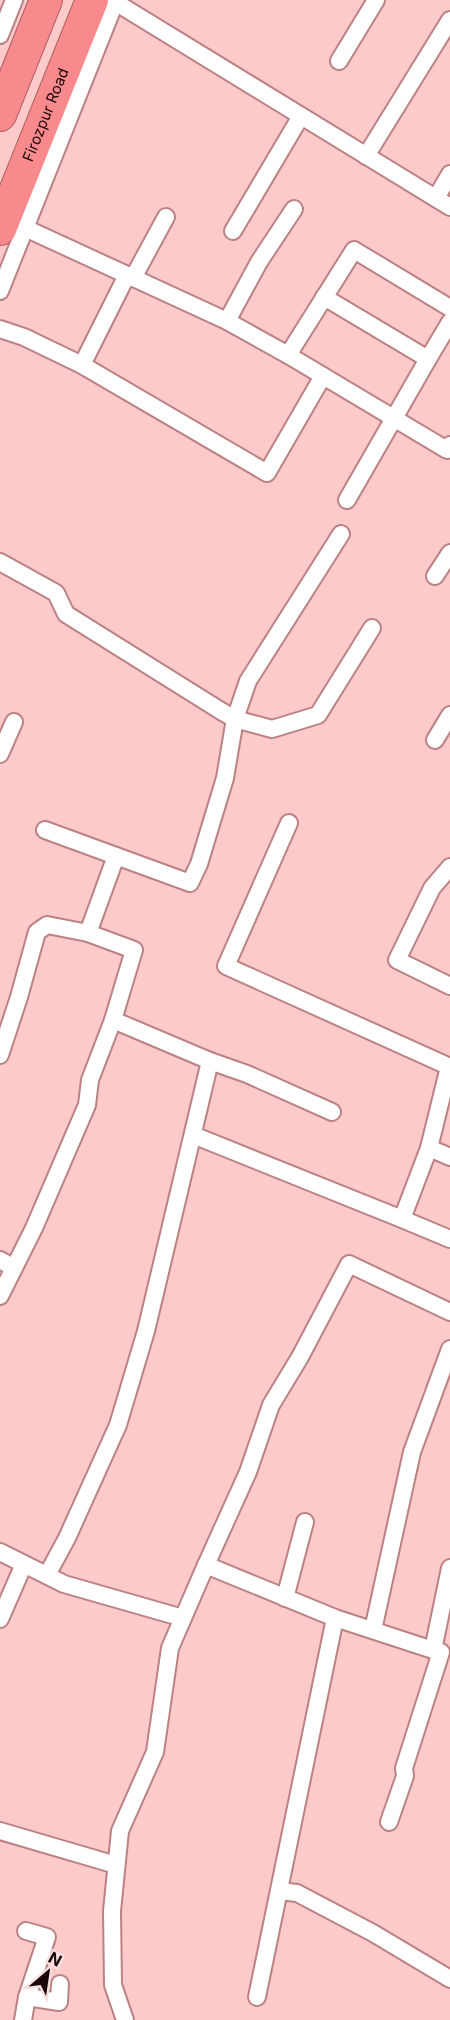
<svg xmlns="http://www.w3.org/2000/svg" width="450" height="2020" viewBox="0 0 450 2020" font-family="Inter,sans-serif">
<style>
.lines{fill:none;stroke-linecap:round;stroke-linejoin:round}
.street-casing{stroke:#bc8283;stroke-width:20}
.highway-casing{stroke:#aa5b5e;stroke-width:34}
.street{stroke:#fff;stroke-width:16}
.highway{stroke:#f8898d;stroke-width:32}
.labels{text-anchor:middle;stroke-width:5;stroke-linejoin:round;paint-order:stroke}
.street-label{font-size:15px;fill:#190607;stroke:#f8dede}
</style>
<rect width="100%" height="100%" fill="#fccaca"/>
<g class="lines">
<g class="street-casing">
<g id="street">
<path d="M 115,2 L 450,207"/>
<path d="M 0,35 L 14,0"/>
<path d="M 339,61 L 376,0"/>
<path d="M 366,156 L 450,20"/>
<path d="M 436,198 L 450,174"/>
<path d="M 25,228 L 227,321 L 288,355 L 447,450 L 450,445"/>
<path d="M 233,231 L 301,116"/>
<path d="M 127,275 L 82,365 L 267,473 L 323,376"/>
<path d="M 133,278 L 166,217"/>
<path d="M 0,291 L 116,0"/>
<path d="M 324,297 L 428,359 L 347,500"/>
<path d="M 227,321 L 259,262 L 294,209"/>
<path d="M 0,329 L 24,337 L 82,365"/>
<path d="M 288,355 L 354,250 L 450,308"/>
<path d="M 428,359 L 450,322"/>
<path d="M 0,562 L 56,593 L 66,614 L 221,711 L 235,719 L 272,729 L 318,715 L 372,628"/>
<path d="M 435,576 L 450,553"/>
<path d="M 435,740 L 450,715"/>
<path d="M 0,754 L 14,722"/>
<path d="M 289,823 L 226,966 L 450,1067"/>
<path d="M 45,830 L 116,856 L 88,933 L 134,950 L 113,1020"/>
<path d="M 116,856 L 190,883 L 199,864 L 225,778 L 235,719 L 248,681 L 341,534"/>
<path d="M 450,867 L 432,888 L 397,960 L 450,986"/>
<path d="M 0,1055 L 19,997 L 37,932 L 47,925 L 88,933"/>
<path d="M 193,1135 L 402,1219"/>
<path d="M 429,1148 L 449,1067"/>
<path d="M 450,1157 L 429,1148 L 402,1219 L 450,1239"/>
<path d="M 0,1260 L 14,1268"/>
<path d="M 0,1296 L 34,1228 L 87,1105 L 90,1080 L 113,1020 L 210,1061 L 247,1074 L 332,1112"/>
<path d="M 450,1312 L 349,1264 L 300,1357 L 271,1405 L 248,1472 L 206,1565 L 335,1618 L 433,1650 L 450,1568"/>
<path d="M 0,1552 L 64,1584 L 183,1618"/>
<path d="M 47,1575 L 67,1538 L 118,1425 L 146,1331 L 210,1061"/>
<path d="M 285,1598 L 305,1522"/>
<path d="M 0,1619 L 24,1564"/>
<path d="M 373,1630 L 412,1452 L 450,1349"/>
<path d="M 389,1822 L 405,1776 L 404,1768 L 441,1652"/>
<path d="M 0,1831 L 116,1865"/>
<path d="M 279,1891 L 297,1893 L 373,1933 L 450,1979"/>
<path d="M 26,1931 L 47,1937 L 27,1997"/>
<path d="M 257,1997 L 335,1618"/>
<path d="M 23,2020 L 27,1997 L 59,2002 L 60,1984"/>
<path d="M 125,2020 L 113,1985 L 112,1911 L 120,1831 L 155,1752 L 170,1648 L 206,1565"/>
</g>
</g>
<g class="highway-casing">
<g id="highway">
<path d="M 0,115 L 46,0"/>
<path id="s1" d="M 0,229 L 92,0"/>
</g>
</g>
<use href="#street" class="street"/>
<use href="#highway" class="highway"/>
</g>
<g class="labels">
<g class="street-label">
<text dy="5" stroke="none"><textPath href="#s1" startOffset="123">Firozpur Road</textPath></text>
</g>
</g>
<g transform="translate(48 1972) rotate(29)" stroke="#f8dede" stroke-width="4.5" paint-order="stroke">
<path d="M0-4.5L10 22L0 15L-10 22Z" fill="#190607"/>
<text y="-9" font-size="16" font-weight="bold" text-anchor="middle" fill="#190607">N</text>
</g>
</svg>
